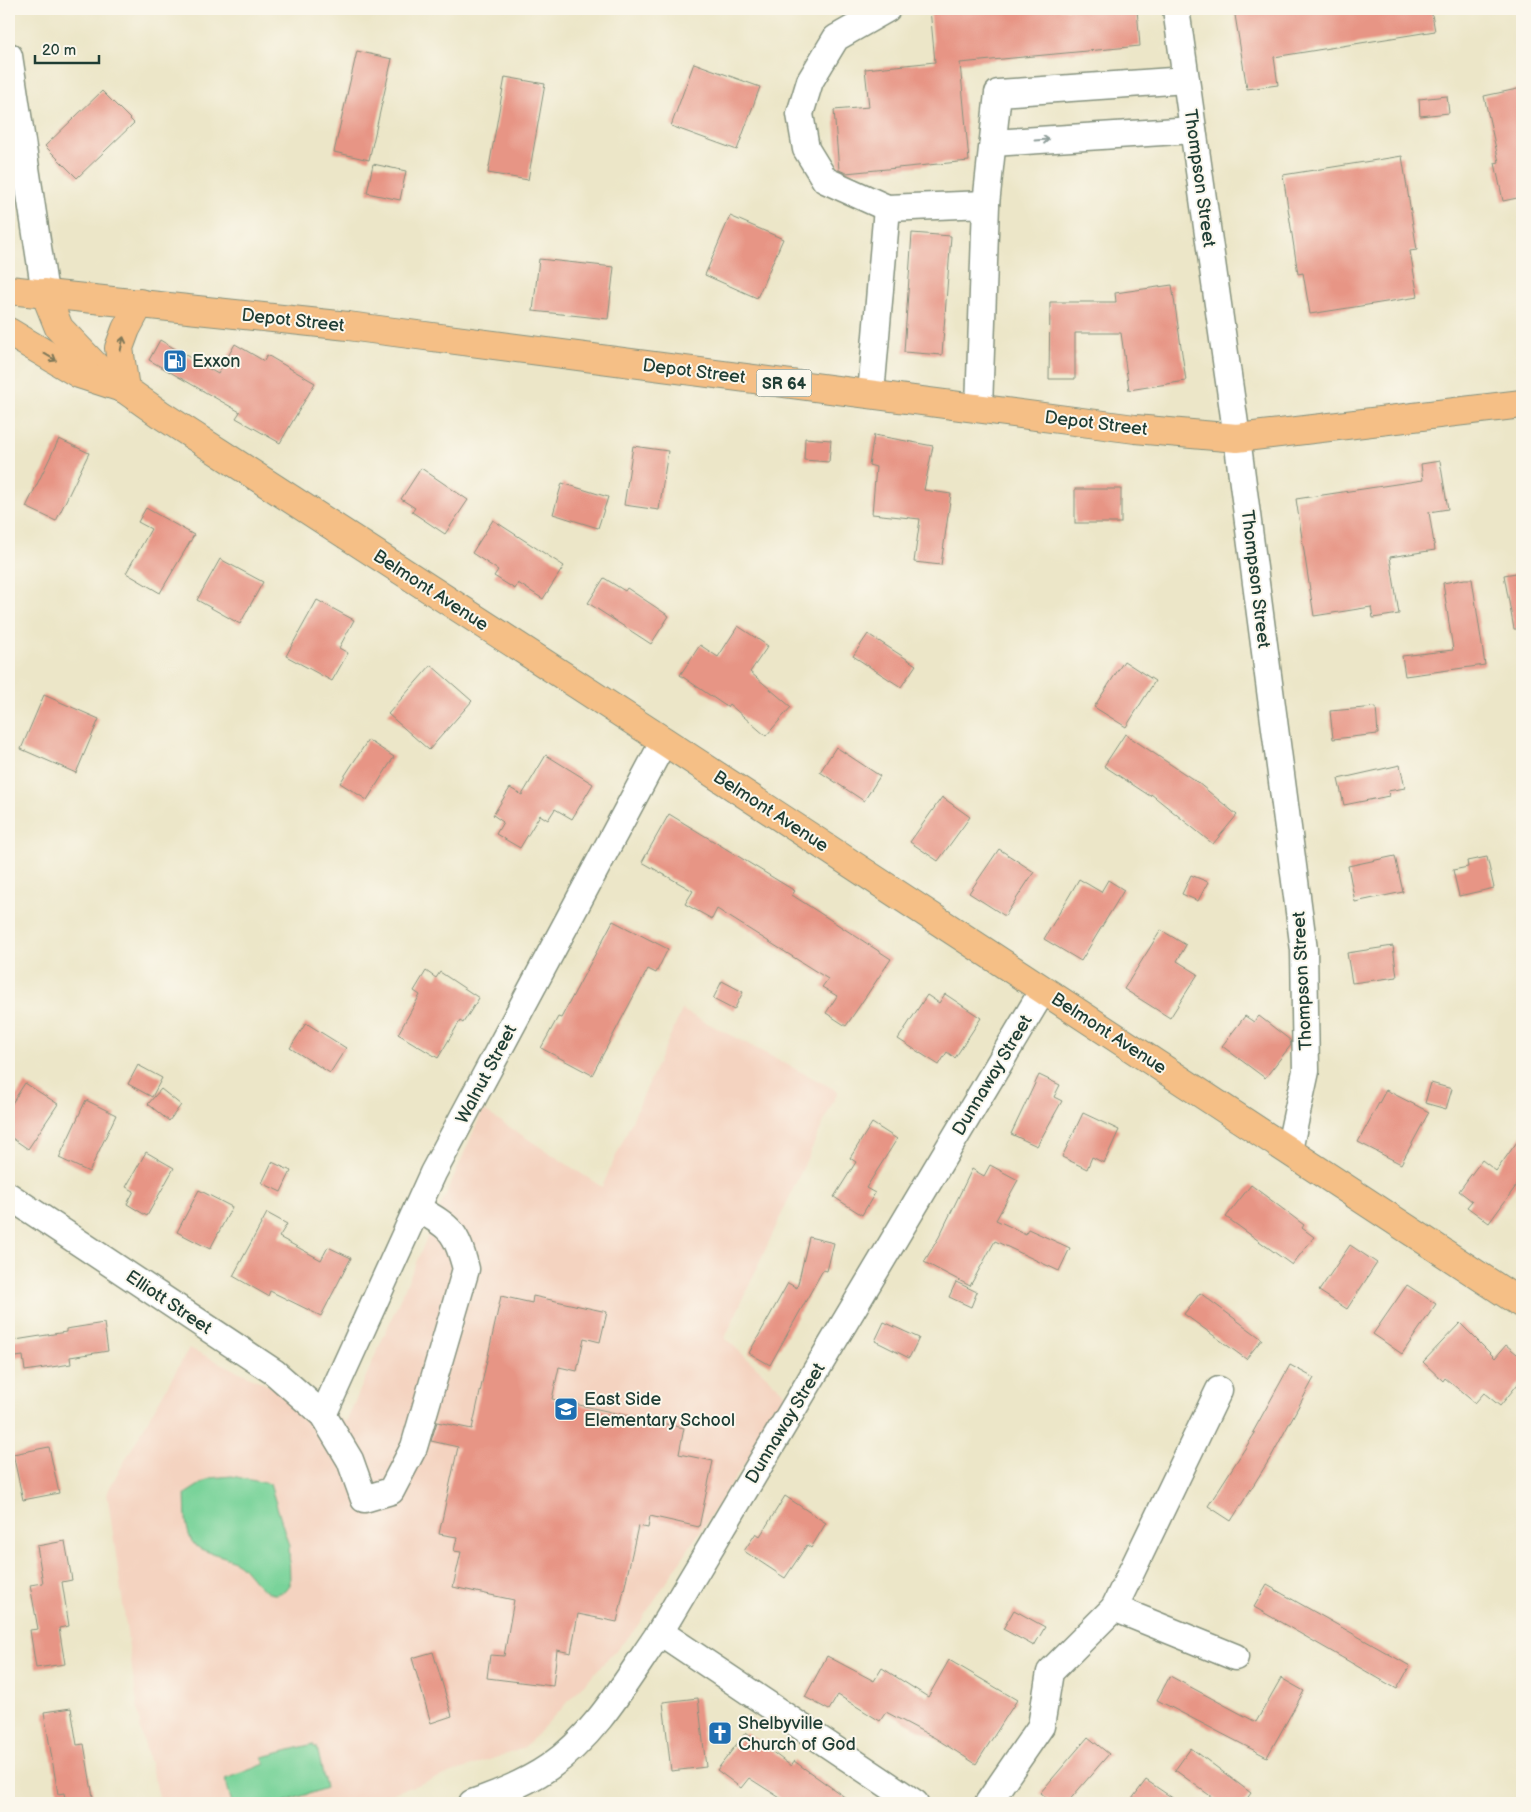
<svg xmlns="http://www.w3.org/2000/svg" width="1531" height="1812" viewBox="0 0 1531 1812" font-family="'Balsamiq Sans',sans-serif">
<style>
.built{fill:#f4d3c0}
.park{fill:#79d39a;stroke:#4c8867}
.building{fill:#e79585}
.lines{fill:none;stroke-linecap:round;stroke-linejoin:round}
.minor-casing{stroke:#86927e;stroke-width:29}
.major-casing{stroke:#86927e;stroke-width:30}
.minor{stroke:#fff;stroke-width:26}
.major{stroke:#f5bf86;stroke-width:28}
.oneway{stroke:#8f9e9a}
.oneway2{stroke:#7f7859}
.labels{text-anchor:middle;stroke-width:4;stroke-linejoin:round;paint-order:stroke}
.shield{fill:#fbf7ec;stroke:#61756b;stroke-width:1}
.shield-label{font-size:16px;font-weight:bold;fill:#1f3d34}
.street-label{font-size:18px;fill:#1f3d34;stroke:#fbf7ec}
.poi-label{font-size:18px;fill:#1f3d34;stroke:#fbf7ec;text-anchor:start}
</style>
<rect width="100%" height="100%" fill="#fbf7ec"/>
<filter id="ink" filterUnits="userSpaceOnUse"><feTurbulence type="fractalNoise" baseFrequency=".02" numOctaves="2"/><feDisplacementMap in="SourceGraphic" scale="10" xChannelSelector="R" yChannelSelector="G"/><feConvolveMatrix kernelMatrix="1 2 1 2 8 2 1 2 1" color-interpolation-filters="sRGB"/></filter>
<filter id="wash" filterUnits="userSpaceOnUse"><feTurbulence type="fractalNoise" baseFrequency=".0096" numOctaves="4" result="noise"/><feDisplacementMap in="SourceGraphic" scale="20" xChannelSelector="R" yChannelSelector="G"/><feGaussianBlur stdDeviation="1.12" result="paint"/><feColorMatrix in="noise" values="0 0 0 0 0 0 0 0 0 0 0 0 0 0 0 0 0 1.4 0 .05"/><feComposite in="paint" operator="in"/></filter>
<g filter="url(#wash)">
<rect width="100%" height="100%" fill="#ece6c8"/>
<path class="built" d="M 682,1010 L 838,1091 L 725,1338 L 789,1397 L 634,1631 L 524,1748 L 364,1803 L 161,1803 L 141,1732 L 107,1492 L 189,1348 L 346,1422 L 483,1110 L 602,1187 Z"/>
<g class="park">
<path d="M 232,1476 L 270,1484 L 289,1546 L 290,1585 C 286,1590 281,1594 274,1594 C 259,1592 250,1573 239,1564 C 227,1555 206,1554 196,1546 C 184,1536 186,1508 185,1494 L 210,1478 Z"/>
<path d="M 313,1744 L 314,1747 L 317,1747 L 326,1788 L 281,1803 L 232,1803 L 225,1779 L 265,1764 L 263,1757 Z"/>
</g>
<g id="blocks">
<g class="building">
<path d="M 930,9 L 1137,9 L 1140,46 L 960,63 L 969,161 L 846,173 L 839,170 L 834,110 L 869,107 L 865,69 L 935,62 Z"/>
<path d="M 1234,9 L 1431,9 L 1435,31 L 1274,57 L 1278,85 L 1247,89 Z"/>
<path d="M 357,51 L 392,59 L 369,160 L 334,152 Z"/>
<path d="M 694,63 L 760,87 L 737,150 L 671,126 Z"/>
<path d="M 505,77 L 545,84 L 528,180 L 488,173 Z"/>
<path d="M 1522,88 L 1522,197 L 1503,201 L 1495,163 L 1499,162 L 1484,96 Z"/>
<path d="M 102,91 L 134,123 L 77,178 L 45,146 Z"/>
<path d="M 1447,96 L 1449,113 L 1420,116 L 1419,99 Z"/>
<path d="M 1402,156 L 1417,250 L 1410,251 L 1418,297 L 1310,314 L 1303,273 L 1298,274 L 1283,175 Z"/>
<path d="M 373,164 L 406,171 L 400,200 L 367,193 Z"/>
<path d="M 730,216 L 783,239 L 757,298 L 705,275 Z"/>
<path d="M 912,233 L 951,236 L 942,355 L 904,352 Z"/>
<path d="M 539,259 L 614,267 L 608,319 L 533,311 Z"/>
<path d="M 1172,285 L 1186,381 L 1129,390 L 1121,333 L 1075,333 L 1075,379 L 1049,379 L 1050,302 L 1116,302 L 1115,293 Z"/>
<path d="M 160,340 L 218,374 L 235,344 L 264,361 L 267,355 L 315,383 L 280,443 L 236,418 L 240,412 L 149,360 Z"/>
<path d="M 874,435 L 933,446 L 924,490 L 951,494 L 941,565 L 914,562 L 920,519 L 872,514 L 876,467 L 869,465 Z"/>
<path d="M 805,438 L 831,440 L 829,462 L 804,460 Z"/>
<path d="M 59,439 L 89,453 L 56,521 L 26,507 Z"/>
<path d="M 633,446 L 668,451 L 659,510 L 624,505 Z"/>
<path d="M 1440,461 L 1448,509 L 1429,512 L 1435,550 L 1390,557 L 1399,614 L 1373,618 L 1371,607 L 1314,616 L 1296,499 L 1423,480 L 1421,464 Z"/>
<path d="M 421,468 L 468,500 L 445,534 L 412,512 L 415,508 L 401,499 Z"/>
<path d="M 562,483 L 608,497 L 598,528 L 553,514 Z"/>
<rect x="1075" y="489" width="46" height="34"/>
<path d="M 146,508 L 194,535 L 160,593 L 126,573 L 151,529 L 138,522 Z"/>
<path d="M 493,520 L 564,566 L 543,599 L 518,583 L 515,589 L 494,576 L 498,570 L 472,553 Z"/>
<path d="M 220,559 L 263,582 L 240,624 L 197,600 Z"/>
<path d="M 1522,572 L 1522,629 L 1514,629 L 1504,575 Z"/>
<path d="M 604,578 L 625,591 L 627,588 L 669,616 L 651,644 L 588,603 Z"/>
<path d="M 1465,579 L 1472,579 L 1485,665 L 1405,676 L 1402,656 L 1453,650 L 1443,583 Z"/>
<path d="M 317,600 L 354,620 L 339,648 L 348,653 L 332,681 L 286,656 Z"/>
<path d="M 738,626 L 768,646 L 750,672 L 791,707 L 766,736 L 729,704 L 727,707 L 680,675 L 700,645 L 718,657 Z"/>
<path d="M 868,634 L 916,665 L 901,687 L 853,656 Z"/>
<path d="M 1124,661 L 1155,681 L 1126,727 L 1094,707 Z"/>
<path d="M 431,665 L 472,701 L 429,750 L 388,714 Z"/>
<path d="M 44,695 L 99,719 L 76,773 L 21,749 Z"/>
<path d="M 1376,707 L 1378,734 L 1333,739 L 1330,711 Z"/>
<path d="M 1125,734 L 1197,782 L 1237,815 L 1213,844 L 1151,794 L 1150,796 L 1104,766 Z"/>
<path d="M 368,740 L 394,757 L 367,800 L 340,783 Z"/>
<path d="M 836,747 L 880,776 L 864,801 L 820,772 Z"/>
<path d="M 546,755 L 593,784 L 572,819 L 555,809 L 548,820 L 540,815 L 520,848 L 496,834 L 503,822 L 493,815 L 510,788 L 522,795 Z"/>
<path d="M 1400,765 L 1405,788 L 1388,791 L 1389,796 L 1344,805 L 1338,779 Z"/>
<path d="M 942,797 L 970,817 L 938,861 L 910,842 Z"/>
<path d="M 669,814 L 795,891 L 792,895 L 891,959 L 846,1026 L 826,1013 L 837,996 L 822,987 L 828,979 L 717,909 L 712,919 L 685,904 L 693,891 L 642,862 Z"/>
<path d="M 999,849 L 1034,872 L 1005,916 L 969,893 Z"/>
<path d="M 1395,856 L 1403,892 L 1355,902 L 1348,866 Z"/>
<path d="M 1487,857 L 1494,888 L 1459,896 L 1453,870 L 1468,867 L 1467,861 Z"/>
<path d="M 1191,875 L 1208,882 L 1198,901 L 1182,894 Z"/>
<path d="M 1079,879 L 1101,892 L 1108,880 L 1124,890 L 1081,961 L 1044,939 Z"/>
<path d="M 613,921 L 668,949 L 656,973 L 648,969 L 592,1075 L 541,1048 L 558,1017 L 561,1018 Z"/>
<path d="M 1161,930 L 1186,945 L 1177,961 L 1198,974 L 1170,1018 L 1124,989 Z"/>
<path d="M 1393,946 L 1397,977 L 1352,983 L 1347,953 Z"/>
<path d="M 426,971 L 436,978 L 440,972 L 479,998 L 463,1023 L 460,1021 L 438,1058 L 398,1034 L 420,995 L 414,991 Z"/>
<path d="M 722,981 L 743,992 L 734,1010 L 713,999 Z"/>
<path d="M 945,994 L 981,1018 L 955,1058 L 947,1052 L 939,1065 L 898,1039 L 927,995 L 939,1003 Z"/>
<path d="M 1245,1016 L 1254,1022 L 1259,1016 L 1290,1040 L 1291,1045 L 1265,1078 L 1222,1046 Z"/>
<path d="M 306,1023 L 346,1048 L 330,1073 L 290,1048 Z"/>
<path d="M 138,1065 L 162,1078 L 152,1097 L 128,1084 Z"/>
<path d="M 1039,1075 L 1060,1085 L 1054,1097 L 1062,1101 L 1037,1146 L 1011,1134 Z"/>
<path d="M 25,1083 L 58,1104 L 28,1149 L 9,1136 L 9,1108 Z"/>
<path d="M 1431,1083 L 1452,1089 L 1446,1109 L 1425,1103 Z"/>
<path d="M 161,1089 L 181,1105 L 169,1121 L 148,1104 Z"/>
<path d="M 1386,1090 L 1429,1112 L 1401,1164 L 1358,1142 Z"/>
<path d="M 86,1100 L 116,1115 L 89,1172 L 59,1158 Z"/>
<path d="M 1083,1113 L 1119,1130 L 1104,1163 L 1092,1157 L 1087,1169 L 1062,1157 Z"/>
<path d="M 872,1123 L 897,1139 L 866,1188 L 875,1193 L 862,1215 L 834,1197 L 856,1162 L 850,1158 Z"/>
<path d="M 1522,1135 L 1522,1178 L 1489,1223 L 1467,1207 L 1472,1201 L 1459,1191 L 1482,1160 L 1496,1171 Z"/>
<path d="M 146,1152 L 174,1168 L 147,1216 L 127,1204 L 134,1191 L 126,1187 Z"/>
<path d="M 272,1162 L 291,1171 L 281,1192 L 262,1183 Z"/>
<path d="M 990,1165 L 1018,1180 L 996,1220 L 1026,1234 L 1028,1229 L 1070,1248 L 1059,1271 L 995,1241 L 970,1286 L 924,1262 L 939,1237 L 972,1169 L 984,1176 Z"/>
<path d="M 1251,1185 L 1304,1225 L 1302,1228 L 1314,1237 L 1292,1265 L 1226,1217 Z"/>
<path d="M 199,1190 L 232,1207 L 210,1249 L 177,1232 Z"/>
<path d="M 267,1213 L 287,1224 L 279,1237 L 321,1260 L 328,1247 L 351,1258 L 321,1316 L 270,1291 L 268,1296 L 233,1276 Z"/>
<path d="M 809,1237 L 834,1243 L 827,1271 L 823,1270 L 770,1365 L 749,1353 L 788,1283 L 797,1288 Z"/>
<path d="M 1350,1245 L 1377,1263 L 1347,1309 L 1319,1291 Z"/>
<path d="M 956,1282 L 977,1292 L 971,1307 L 949,1297 Z"/>
<path d="M 1407,1285 L 1436,1304 L 1402,1354 L 1373,1334 Z"/>
<path d="M 1200,1293 L 1262,1339 L 1246,1359 L 1184,1314 Z"/>
<path d="M 501,1296 L 532,1303 L 533,1296 L 607,1312 L 600,1342 L 584,1338 L 577,1371 L 559,1367 L 552,1399 L 684,1428 L 679,1454 L 713,1461 L 699,1527 L 650,1516 L 648,1528 L 638,1526 L 617,1622 L 578,1614 L 571,1653 L 557,1650 L 553,1686 L 487,1678 L 490,1655 L 504,1656 L 514,1600 L 453,1587 L 461,1552 L 454,1551 L 457,1537 L 439,1534 L 458,1447 L 431,1441 L 437,1422 L 472,1429 Z"/>
<path d="M 884,1322 L 919,1338 L 909,1358 L 875,1341 Z"/>
<path d="M 104,1323 L 108,1351 L 70,1357 L 71,1364 L 25,1371 L 23,1356 L 9,1358 L 9,1341 L 66,1332 L 66,1329 Z"/>
<path d="M 1460,1323 L 1495,1358 L 1506,1345 L 1522,1358 L 1522,1379 L 1500,1406 L 1484,1393 L 1475,1403 L 1445,1378 L 1443,1381 L 1423,1362 Z"/>
<path d="M 1290,1365 L 1314,1378 L 1271,1457 L 1231,1521 L 1208,1506 L 1255,1433 L 1253,1432 Z"/>
<path d="M 49,1447 L 59,1493 L 23,1500 L 13,1454 Z"/>
<path d="M 785,1496 L 826,1523 L 811,1548 L 807,1545 L 785,1578 L 744,1551 L 756,1533 L 760,1536 Z"/>
<path d="M 65,1541 L 72,1580 L 62,1582 L 69,1626 L 59,1628 L 65,1664 L 36,1668 L 30,1630 L 38,1629 L 30,1585 L 43,1583 L 37,1546 Z"/>
<path d="M 1267,1585 L 1410,1666 L 1397,1689 L 1254,1607 Z"/>
<path d="M 1014,1610 L 1045,1627 L 1034,1646 L 1003,1629 Z"/>
<path d="M 433,1652 L 452,1716 L 431,1723 L 412,1658 Z"/>
<path d="M 827,1656 L 874,1681 L 882,1668 L 928,1697 L 949,1660 L 1017,1700 L 976,1764 L 935,1738 L 886,1712 L 880,1721 L 838,1695 L 829,1710 L 805,1697 Z"/>
<path d="M 1170,1676 L 1256,1722 L 1281,1678 L 1304,1691 L 1267,1757 L 1157,1700 Z"/>
<path d="M 698,1698 L 706,1767 L 671,1771 L 663,1702 Z"/>
<path d="M 71,1708 L 77,1745 L 84,1744 L 94,1803 L 66,1803 L 64,1793 L 58,1794 L 44,1712 Z"/>
<path d="M 746,1732 L 791,1766 L 794,1761 L 853,1803 L 788,1803 L 749,1778 L 741,1788 L 717,1770 Z"/>
<path d="M 1088,1737 L 1109,1754 L 1067,1803 L 1052,1803 L 1040,1793 Z"/>
<path d="M 1191,1748 L 1251,1793 L 1244,1803 L 1220,1803 L 1175,1770 Z"/>
<path d="M 1146,1780 L 1180,1803 L 1129,1803 Z"/>
</g>
</g>
</g>
<g filter="url(#ink)">
<use href="#blocks" fill-opacity="0" stroke="#86927e" stroke-width="1"/>
<g class="lines">
<g class="minor-casing">
<g id="minor">
<path d="M 887,9 L 836,38 L 810,81 L 800,114 L 806,149 L 825,180 L 887,208 L 986,204 L 979,408"/>
<path d="M 1176,9 L 1237,438 L 1304,950 L 1306,1071 L 1289,1150"/>
<path d="M 9,56 L 45,293"/>
<path d="M 993,143 L 1193,130"/>
<path d="M 986,204 L 998,93 L 1186,80"/>
<path d="M 871,394 L 887,208"/>
<path d="M 9,1196 L 274,1372 L 323,1415 L 350,1460 L 364,1499 L 391,1491 L 414,1447 L 466,1269 C 456,1230 451,1228 417,1208"/>
<path d="M 323,1415 L 433,1173 L 664,741"/>
<path d="M 1114,1608 L 1219,1390"/>
<path d="M 660,1632 L 915,1803"/>
<path d="M 472,1803 C 498,1794 526,1783 549,1767 C 597,1734 627,1679 660,1632 L 1043,990"/>
<path d="M 988,1803 L 1041,1726 L 1050,1672 L 1114,1608 L 1235,1657"/>
</g>
</g>
<g class="major-casing">
<g id="major">
<path d="M 9,290 L 348,326 L 1135,429 L 1237,438 L 1522,404"/>
<path d="M 45,293 L 59,328 L 102,373 L 160,414 L 664,741 L 1522,1304"/>
<path d="M 9,332 L 79,374 L 125,389 L 119,348 L 126,329 L 140,303"/>
</g>
</g>
<use href="#minor" class="minor"/>
<use href="#major" class="major"/>
</g>
<defs><path id="oneway-shaft" d="M-6 0H5M1.5-3L5.5 0L1.5 3" fill="none" stroke-width="1.6" stroke-linecap="round" stroke-linejoin="round" transform="scale(1.25)"/></defs>
<use class="oneway" href="#oneway-shaft" transform="translate(1042 140) rotate(-4)"/>
<g class="oneway2">
<use href="#oneway-shaft" transform="translate(122 344) rotate(-78)"/>
<use href="#oneway-shaft" transform="translate(50 357) rotate(31)"/>
</g>
</g>
<defs>
<g id="fuel-square" transform="scale(1.25)"><rect x="-9" y="-9" width="18" height="18" rx="4" fill="#1f6fb2" stroke="#fbf7ec"/><path d="M-5.5-6h7V0h2V4h1.3V-2.5L3-4.5l.8-.8L6-3V5H2.5V1h-1V6h-7ZM-4.2-4.7v3.2H.2V-4.7Z" fill="#fff"/></g>
<g id="school-square" transform="scale(1.25)"><rect x="-9" y="-9" width="18" height="18" rx="4" fill="#1f6fb2" stroke="#fbf7ec"/><path d="M0-5L7-2L0 1L-7-2ZM-4 1L0 2.5L4 1V4Q0 6-4 4Z" fill="#fff"/></g>
<g id="church-square" transform="scale(1.25)"><rect x="-9" y="-9" width="18" height="18" rx="4" fill="#1f6fb2" stroke="#fbf7ec"/><path d="M-1.2-6h2.4v3.5h3.3v2.4h-3.3V6h-2.4V-.1h-3.3v-2.4h3.3Z" fill="#fff"/></g>
</defs>
<g fill-rule="evenodd">
<use href="#fuel-square" x="175" y="361"/>
<use href="#school-square" x="566" y="1409"/>
<use href="#church-square" x="720" y="1733"/>
</g>
<g class="labels">
<rect class="shield" x="756.5" y="369.5" width="55" height="27" rx="4"/>
<g class="shield-label">
<text x="784" y="389">SR 64</text>
</g>
<g class="street-label">
<text transform="translate(1200 178) rotate(82)" y="6">Thompson Street</text>
<text transform="translate(293 320) rotate(6)" y="6">Depot Street</text>
<text transform="translate(694 371) rotate(7)" y="6">Depot Street</text>
<text transform="translate(1096 423) rotate(7)" y="6">Depot Street</text>
<text transform="translate(1256 579) rotate(83)" y="6">Thompson Street</text>
<text transform="translate(431 590) rotate(33)" y="6">Belmont Avenue</text>
<text transform="translate(771 811) rotate(33)" y="6">Belmont Avenue</text>
<text transform="translate(1302 981) rotate(-93)" y="6">Thompson Street</text>
<text transform="translate(1109 1033) rotate(33)" y="6">Belmont Avenue</text>
<text transform="translate(486 1074) rotate(-62)" y="6">Walnut Street</text>
<text transform="translate(992 1075) rotate(-59)" y="6">Dunnaway Street</text>
<text transform="translate(169 1302) rotate(34)" y="6">Elliott Street</text>
<text transform="translate(785 1423) rotate(-59)" y="6">Dunnaway Street</text>
</g>
<g class="poi-label">
<text x="192" y="367">Exxon</text>
<text x="584" y="1405">East Side<tspan x="584" dy="21">Elementary School</tspan></text>
<text x="738" y="1729">Shelbyville<tspan x="738" dy="21">Church of God</tspan></text>
</g>
</g>
<rect width="1531" height="1812" fill="none" stroke="#fbf7ec" stroke-width="30"/>
<path d="M35 55v8h64v-8" fill="none" stroke="#1f3d34" stroke-width="2.5"/>
<text x="42" y="55" font-size="15" fill="#1f3d34" stroke="#fbf7ec" stroke-width="4" paint-order="stroke">20 m</text>
</svg>
